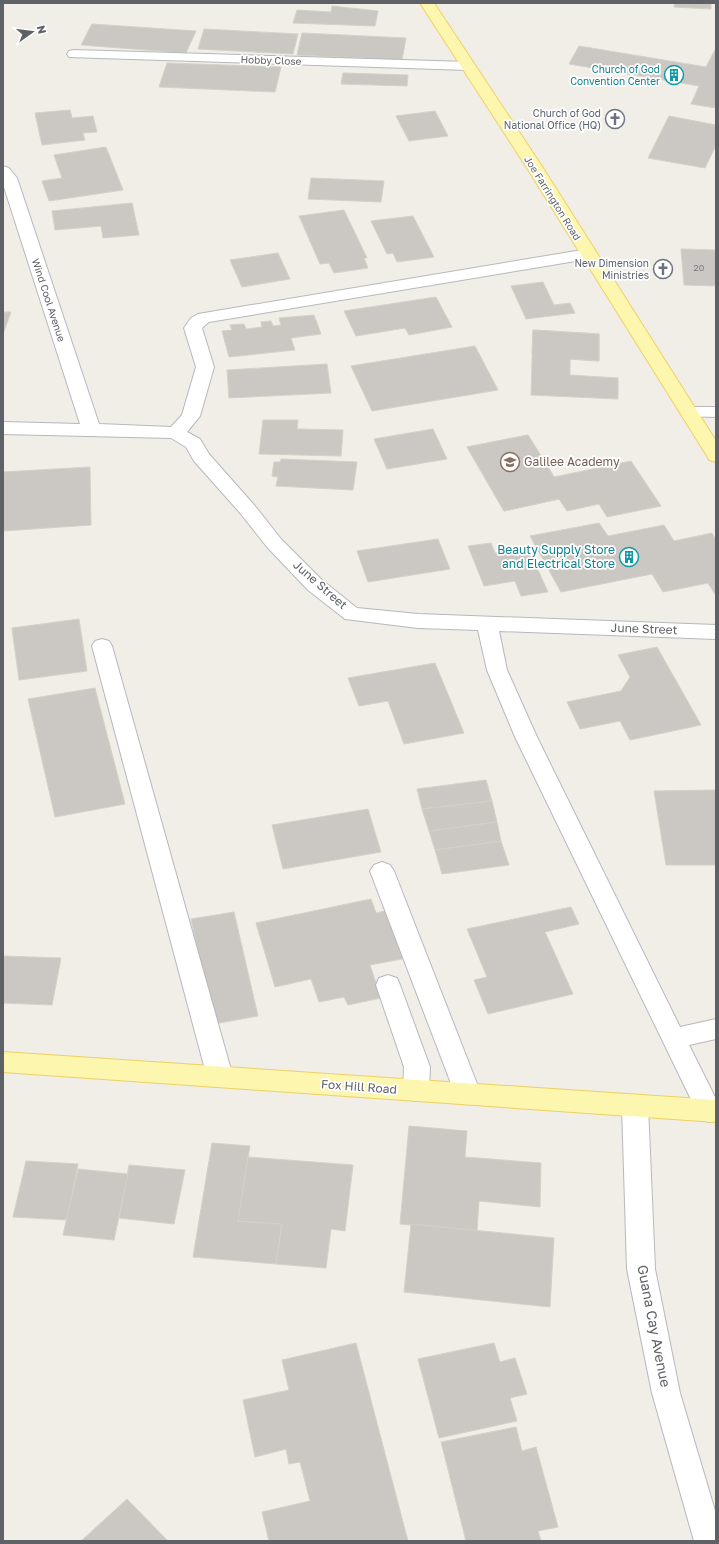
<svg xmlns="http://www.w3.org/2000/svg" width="719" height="1544" viewBox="0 0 719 1544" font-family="'Golos Text',sans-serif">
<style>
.building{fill:#cbc8c4;stroke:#d4d1c5}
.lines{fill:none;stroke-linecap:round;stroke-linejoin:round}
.minor-casing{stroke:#b7b8bc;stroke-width:2}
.major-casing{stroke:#edd162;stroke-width:2}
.minor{fill:#fff;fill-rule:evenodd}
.major{fill:#fdf6af;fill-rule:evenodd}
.labels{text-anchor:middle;stroke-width:3.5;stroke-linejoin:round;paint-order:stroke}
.far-number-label{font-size:9px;fill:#797b7e}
.far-street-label{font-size:10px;fill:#5e6166;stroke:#fff}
.far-culture-label{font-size:10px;fill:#0d838f;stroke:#fff;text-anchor:end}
.far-worship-label{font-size:10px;fill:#5b616d;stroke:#fff;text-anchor:end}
.education-label{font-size:12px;fill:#785e54;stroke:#fff;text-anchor:start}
.culture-label{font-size:12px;fill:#0d838f;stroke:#fff;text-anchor:end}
.street-label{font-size:12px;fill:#5e6166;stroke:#fff}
.near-street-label{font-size:14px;fill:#5e6166;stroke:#fff}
</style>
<rect width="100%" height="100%" fill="#f0eee6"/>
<g class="building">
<path d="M 675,3 L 711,3 L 711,9 L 674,7 Z"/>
<path d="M 332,6 L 378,11 L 375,26 L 293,23 L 297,10 L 331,12 Z"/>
<path d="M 92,24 L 196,31 L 186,53 L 81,45 Z"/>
<path d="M 204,29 L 298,34 L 293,54 L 198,49 Z"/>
<path d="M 302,33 L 406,38 L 402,60 L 297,55 Z"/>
<path d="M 579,46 L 706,67 L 716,48 L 716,108 L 691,104 L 699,86 L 569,64 Z"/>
<path d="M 167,63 L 281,67 L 275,92 L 159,87 Z"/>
<path d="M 343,73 L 408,75 L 407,86 L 341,84 Z"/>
<path d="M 70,110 L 72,118 L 93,116 L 97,132 L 83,133 L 85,140 L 42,145 L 35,113 Z"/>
<path d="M 435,111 L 448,136 L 409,141 L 396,116 Z"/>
<path d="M 669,116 L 716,125 L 716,145 L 705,168 L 648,158 Z"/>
<path d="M 106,147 L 123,190 L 49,201 L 42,181 L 62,178 L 54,155 Z"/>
<path d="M 311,178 L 384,181 L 381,202 L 308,199 Z"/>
<path d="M 132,203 L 139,235 L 103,238 L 101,226 L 55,230 L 52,211 Z"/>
<path d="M 344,210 L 367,258 L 364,258 L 368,268 L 334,273 L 329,263 L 320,264 L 299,216 Z"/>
<path d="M 413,216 L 434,257 L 397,262 L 393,253 L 387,254 L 371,221 Z"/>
<path d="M 681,249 L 716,250 L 716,286 L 684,285 Z"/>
<path d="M 278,253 L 290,279 L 242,287 L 230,260 Z"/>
<path d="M 543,282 L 554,305 L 570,303 L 575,313 L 526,319 L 511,286 Z"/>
<path d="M 436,297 L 452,327 L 409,335 L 405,328 L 356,336 L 344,311 Z"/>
<path d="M 3,312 L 11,312 L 3,334 Z"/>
<path d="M 314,315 L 321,334 L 291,338 L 295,350 L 229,357 L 222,331 L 232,330 L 230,325 L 244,324 L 246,329 L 262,327 L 261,322 L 271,321 L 273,326 L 281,325 L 279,318 Z"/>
<path d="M 533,330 L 599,334 L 599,361 L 570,359 L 532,354 Z"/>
<path d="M 533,330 L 599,334 L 599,361 L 570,359 L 570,375 L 618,378 L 618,399 L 531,395 Z"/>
<path d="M 475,346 L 498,390 L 372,411 L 351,366 Z"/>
<path d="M 327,364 L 331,393 L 229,398 L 227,370 Z"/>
<path d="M 263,420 L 298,420 L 297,429 L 343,430 L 341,456 L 259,454 Z"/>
<path d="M 433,429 L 447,459 L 387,469 L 374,439 Z"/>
<path d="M 528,435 L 554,477 L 559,499 L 504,511 L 467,447 Z"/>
<path d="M 528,435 L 554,477 L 631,461 L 661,506 L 607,517 L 599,504 L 567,511 L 559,499 L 504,511 L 467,447 Z"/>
<path d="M 281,459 L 357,462 L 353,490 L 276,486 L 278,477 L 272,476 L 274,462 L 280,462 Z"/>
<path d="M 90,467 L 91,525 L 3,531 L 3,472 Z"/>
<path d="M 599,523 L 608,536 L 664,525 L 674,541 L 712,533 L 716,540 L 716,596 L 708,583 L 663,592 L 652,574 L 561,592 L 530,536 Z"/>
<path d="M 438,539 L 450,569 L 368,582 L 357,551 Z"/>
<path d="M 491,543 L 495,553 L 528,548 L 548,592 L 521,596 L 515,581 L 484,586 L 468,546 Z"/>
<path d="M 79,619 L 87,671 L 19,680 L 12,628 Z"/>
<path d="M 657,647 L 701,725 L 630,740 L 620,721 L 580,729 L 567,702 L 621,691 L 630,677 L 618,655 Z"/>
<path d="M 435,663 L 464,733 L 404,744 L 388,701 L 359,706 L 348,678 Z"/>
<path d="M 95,688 L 125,804 L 55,817 L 28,699 Z"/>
<path d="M 486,780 L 492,801 L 422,809 L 417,789 Z"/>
<path d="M 716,790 L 716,865 L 666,865 L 654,791 Z"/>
<path d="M 492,801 L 497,822 L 429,831 L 422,809 Z"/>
<path d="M 368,809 L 381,852 L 283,869 L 272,825 Z"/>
<path d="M 497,822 L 501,841 L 435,850 L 429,831 Z"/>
<path d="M 501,841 L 509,865 L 442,874 L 435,850 Z"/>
<path d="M 371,899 L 376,913 L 390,910 L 407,958 L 370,965 L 381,998 L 348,1005 L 344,997 L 319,1002 L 311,979 L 275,987 L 256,923 Z"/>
<path d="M 571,907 L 579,924 L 545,932 L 573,994 L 488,1014 L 474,980 L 487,977 L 467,929 Z"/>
<path d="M 234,912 L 258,1016 L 214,1024 L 191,919 Z"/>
<path d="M 3,956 L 61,958 L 52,1005 L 3,1003 Z"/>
<path d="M 409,1126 L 467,1131 L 465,1157 L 541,1163 L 540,1207 L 479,1201 L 477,1231 L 400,1224 Z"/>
<path d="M 212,1143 L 250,1146 L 238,1221 L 282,1224 L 276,1264 L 193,1257 Z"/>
<path d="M 248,1157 L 353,1165 L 345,1231 L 331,1229 L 326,1268 L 276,1264 L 282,1224 L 238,1221 Z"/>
<path d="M 26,1161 L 78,1164 L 67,1220 L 13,1217 Z"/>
<path d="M 129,1165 L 185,1170 L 174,1224 L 119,1218 Z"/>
<path d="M 78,1169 L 128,1174 L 114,1240 L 63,1235 Z"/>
<path d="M 411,1224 L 554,1238 L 550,1307 L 404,1292 Z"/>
<path d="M 356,1343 L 408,1541 L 269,1541 L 262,1512 L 310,1501 L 300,1462 L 289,1464 L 286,1449 L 255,1457 L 243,1400 L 289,1390 L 282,1360 Z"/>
<path d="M 494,1343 L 500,1362 L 515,1358 L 527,1394 L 510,1398 L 517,1421 L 439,1438 L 418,1359 Z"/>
<path d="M 516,1427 L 522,1451 L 536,1447 L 558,1527 L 538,1531 L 541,1541 L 466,1541 L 441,1442 Z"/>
<path d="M 127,1499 L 168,1541 L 81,1541 Z"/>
</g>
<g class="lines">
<g class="minor-casing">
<g id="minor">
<path d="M 74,50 L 468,62 L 473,63 L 475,66 L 473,69 L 468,70 L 69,57 L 67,54 L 69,51 Z"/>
<path d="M 3,166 L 9,168 L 17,178 L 99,424 L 171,427 L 182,415 L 196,367 L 184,328 L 191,318 L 198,314 L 588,249 L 594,250 L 596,254 L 594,258 L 588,259 L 209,322 L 202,328 L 214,367 L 200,416 L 187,432 L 200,439 L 209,454 L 255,506 L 281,539 L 322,580 L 357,608 L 418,614 L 716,625 L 716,639 L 499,631 L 507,670 L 537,737 L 680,1027 L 716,1019 L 716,1039 L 689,1045 L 716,1099 L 716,1119 L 709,1122 L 700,1118 L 515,737 L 487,670 L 478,630 L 418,628 L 345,619 L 308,590 L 267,547 L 241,514 L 194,461 L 186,447 L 171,438 L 3,434 L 3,422 L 80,424 L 3,184 Z"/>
<path d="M 689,407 L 716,407 L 716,417 L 683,416 L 680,412 L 683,408 Z"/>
<path d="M 102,639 L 109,641 L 112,646 L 233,1077 L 229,1084 L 220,1087 L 211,1084 L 207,1077 L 92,646 L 95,641 Z"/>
<path d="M 382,862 L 390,865 L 394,871 L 481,1094 L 477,1101 L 468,1104 L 459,1101 L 455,1094 L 370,871 L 374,865 Z"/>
<path d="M 388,975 L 397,978 L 400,985 L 430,1067 L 429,1091 L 425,1098 L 416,1101 L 407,1098 L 403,1091 L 404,1067 L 376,985 L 379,978 Z"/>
<path d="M 635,1095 L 644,1099 L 648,1106 L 655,1269 L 680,1393 L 716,1514 L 716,1541 L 694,1541 L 652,1393 L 627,1269 L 622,1106 L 626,1099 Z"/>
</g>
</g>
<g class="major-casing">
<g id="major">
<path d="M 420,3 L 434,3 L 543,168 L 716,441 L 716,462 L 709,460 L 707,456 L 527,168 Z"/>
<path d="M 3,1052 L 716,1100 L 716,1122 L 3,1072 Z"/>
</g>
</g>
<use href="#minor" class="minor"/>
<use href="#major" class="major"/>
</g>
<defs>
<g id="building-ring" transform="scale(1)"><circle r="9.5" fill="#fff" stroke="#0f9aa8" stroke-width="1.5"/><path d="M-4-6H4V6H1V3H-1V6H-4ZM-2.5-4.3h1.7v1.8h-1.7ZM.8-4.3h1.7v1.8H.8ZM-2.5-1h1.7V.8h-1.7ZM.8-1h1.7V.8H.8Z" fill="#0f9aa8"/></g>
<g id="church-ring" transform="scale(1)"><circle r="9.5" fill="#fff" stroke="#6b7280" stroke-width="1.5"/><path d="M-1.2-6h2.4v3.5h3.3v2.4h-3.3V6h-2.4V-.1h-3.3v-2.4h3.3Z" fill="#6b7280"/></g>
<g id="school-ring" transform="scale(1)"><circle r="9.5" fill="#fff" stroke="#8d6e63" stroke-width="1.5"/><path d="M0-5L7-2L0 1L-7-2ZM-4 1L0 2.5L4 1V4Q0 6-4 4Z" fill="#8d6e63"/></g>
</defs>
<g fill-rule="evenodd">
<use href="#building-ring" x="674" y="75"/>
<use href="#church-ring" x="615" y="119"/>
<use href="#church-ring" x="663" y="269"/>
<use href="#school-ring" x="510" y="462"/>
<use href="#building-ring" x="629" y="557"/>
</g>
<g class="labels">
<g class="far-number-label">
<text x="699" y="271">20</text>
</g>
<g class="far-street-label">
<text transform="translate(271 60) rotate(2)" y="4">Hobby Close</text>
<text transform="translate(553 198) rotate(58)" y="4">Joe Farrington Road</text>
<text transform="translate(49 300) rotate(72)" y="4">Wind Cool Avenue</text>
</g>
<g class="far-culture-label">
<text x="660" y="73">Church of God<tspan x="660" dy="12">Convention Center</tspan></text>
</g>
<g class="far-worship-label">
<text x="601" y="117">Church of God<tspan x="601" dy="12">National Office (HQ)</tspan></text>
<text x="649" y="267">New Dimension<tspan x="649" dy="12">Ministries</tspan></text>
</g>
<g class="education-label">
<text x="524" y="466">Galilee Academy</text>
</g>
<g class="culture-label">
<text x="615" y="554">Beauty Supply Store<tspan x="615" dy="14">and Electrical Store</tspan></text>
</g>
<g class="street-label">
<text transform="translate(320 585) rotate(41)" y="4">June Street</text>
<text transform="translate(644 629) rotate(2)" y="4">June Street</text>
<text transform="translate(359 1087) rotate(4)" y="4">Fox Hill Road</text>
</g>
<g class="near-street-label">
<text transform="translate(654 1326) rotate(79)" y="5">Guana Cay Avenue</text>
</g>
</g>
<rect width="719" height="1544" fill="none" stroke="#5e6166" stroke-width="8"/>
<g transform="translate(32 32) rotate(76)" stroke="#ffffff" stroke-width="3" paint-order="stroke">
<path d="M0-3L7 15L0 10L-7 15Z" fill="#5e6166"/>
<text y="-6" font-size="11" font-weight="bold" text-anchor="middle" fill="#5e6166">N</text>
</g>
</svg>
